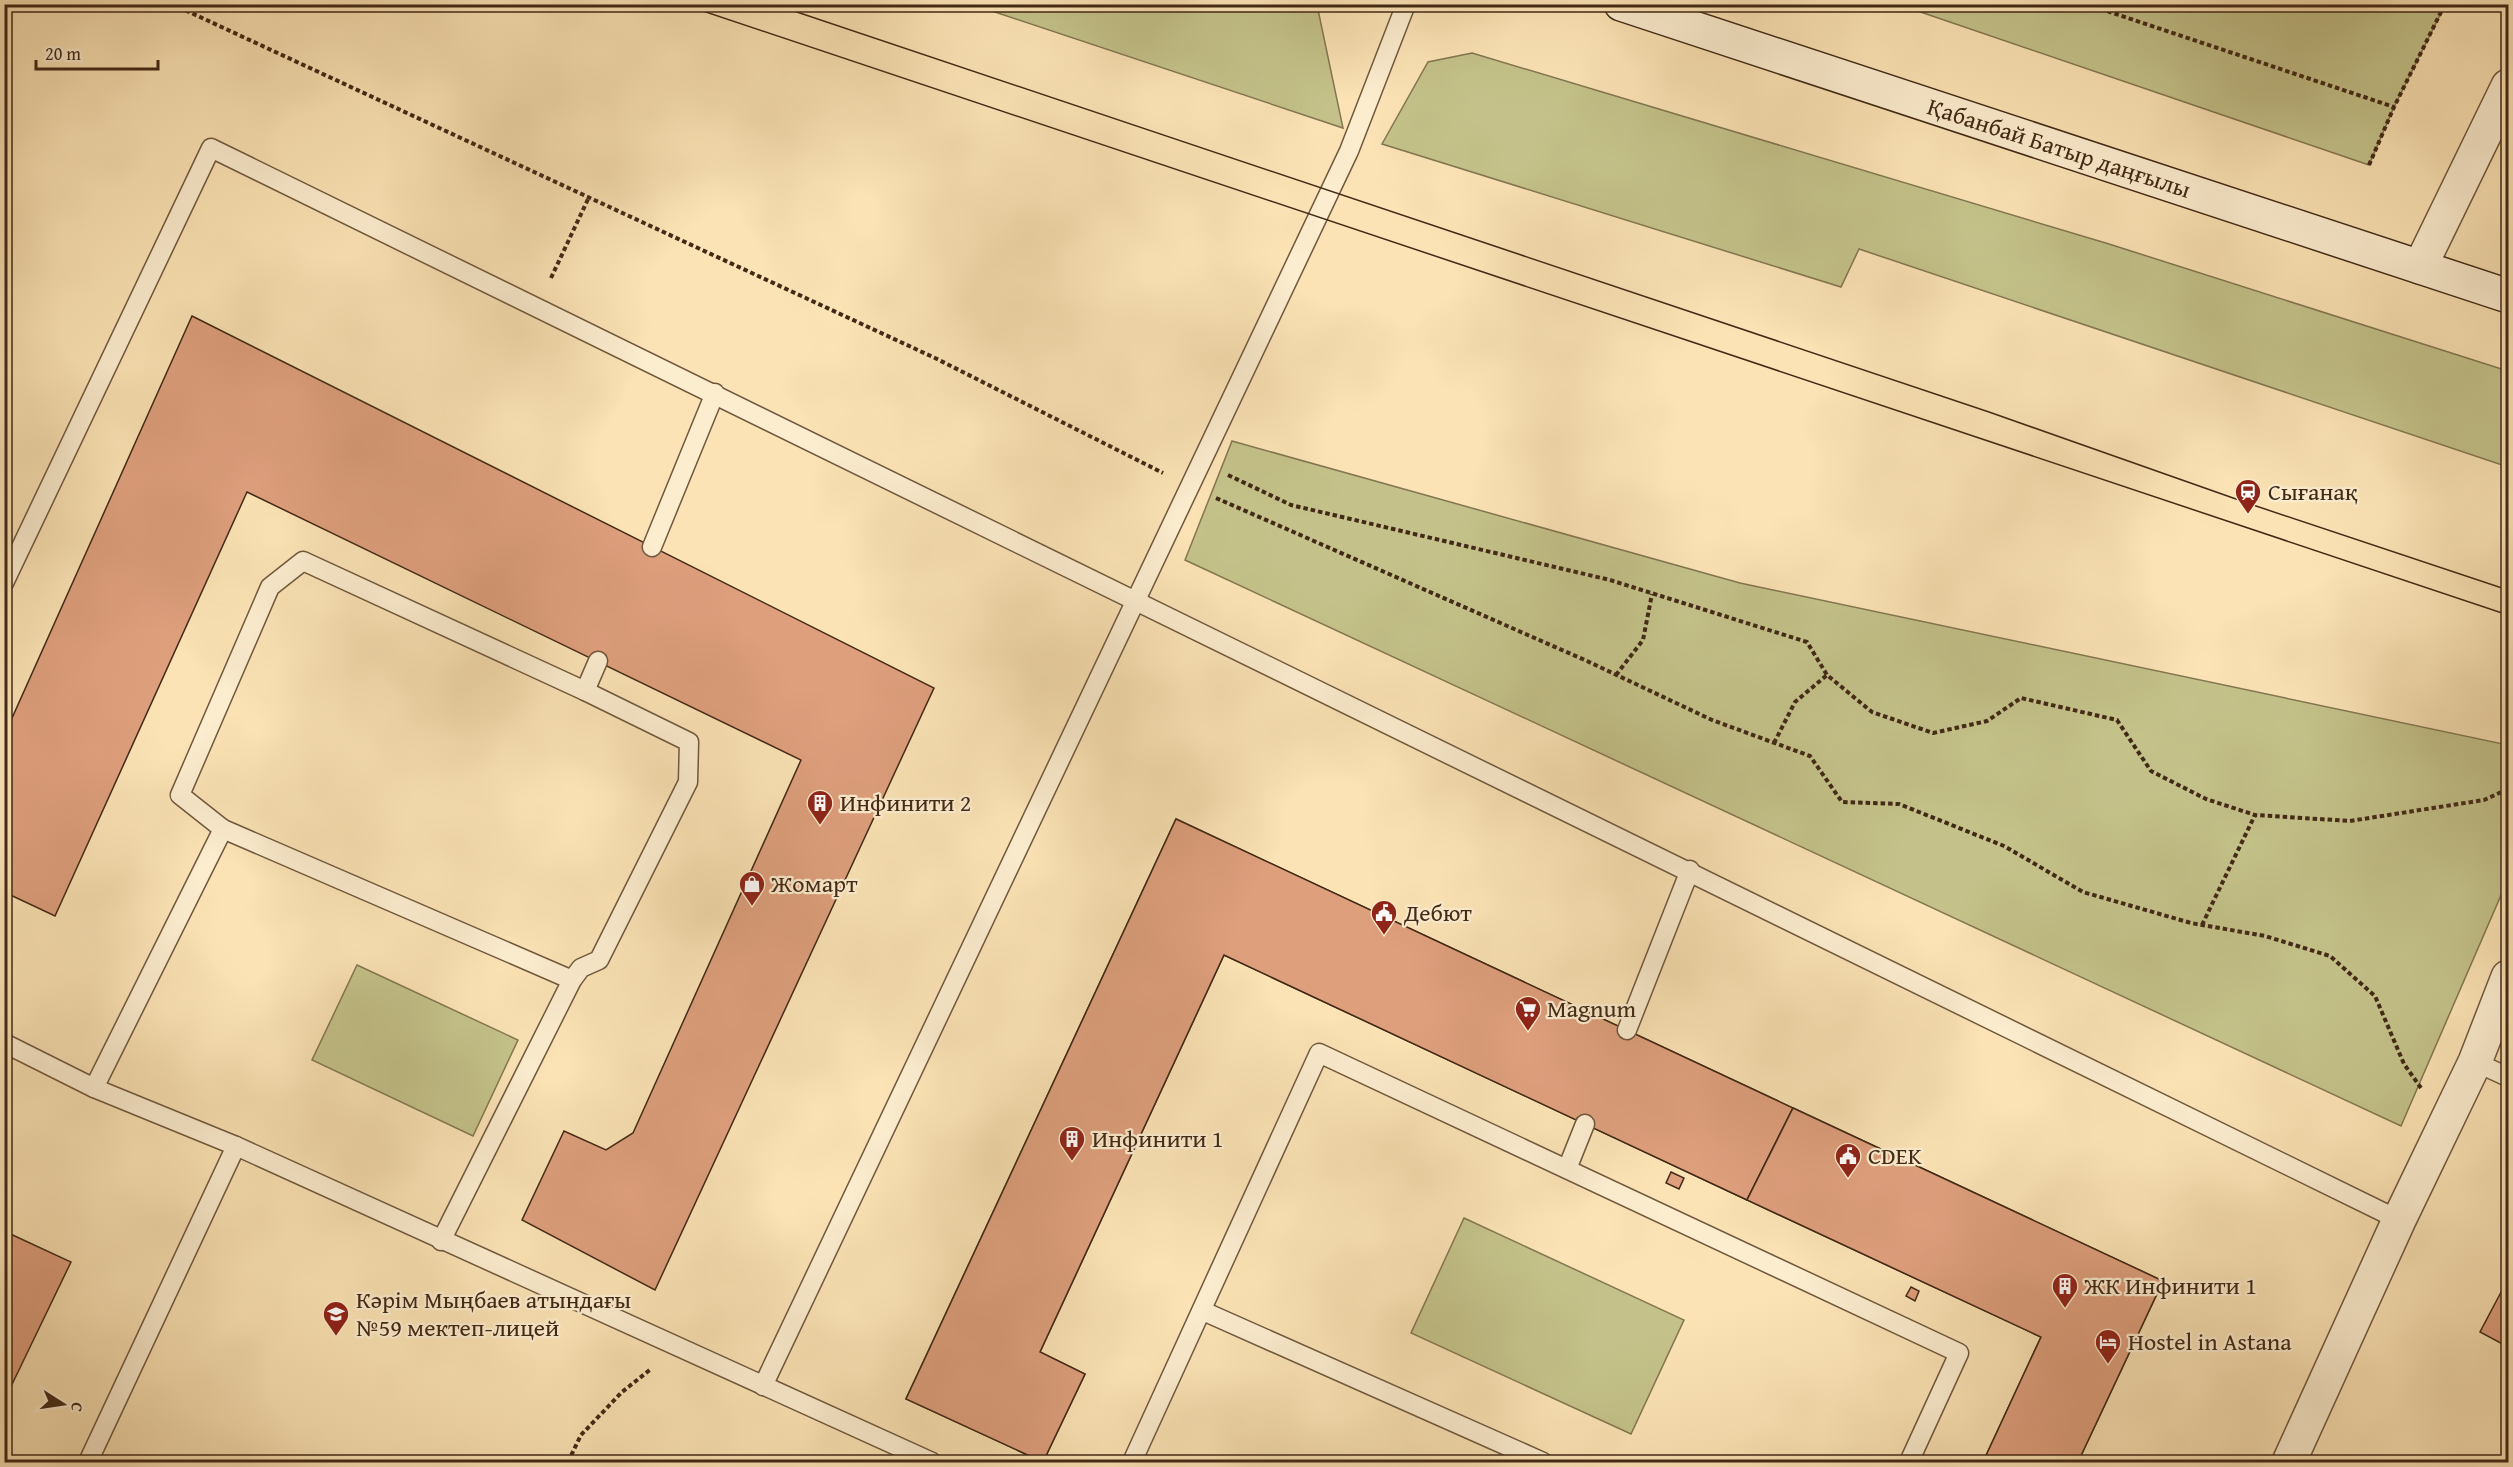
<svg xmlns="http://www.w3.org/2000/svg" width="2513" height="1467" viewBox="0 0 2513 1467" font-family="'Gentium Book Plus',serif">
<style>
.green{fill:#c4c28a;stroke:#837650;stroke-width:1.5}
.building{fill:#de9f7d;stroke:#422916;stroke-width:1.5}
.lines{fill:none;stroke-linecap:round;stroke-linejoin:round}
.service-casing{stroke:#70583e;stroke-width:21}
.minor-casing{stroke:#70583e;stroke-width:36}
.secondary-casing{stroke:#422916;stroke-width:36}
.path{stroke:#422916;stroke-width:4;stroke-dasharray:4.5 3;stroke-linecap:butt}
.service{stroke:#fcedcf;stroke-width:18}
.minor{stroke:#fcedcf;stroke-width:33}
.secondary{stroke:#fcedcf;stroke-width:33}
.tram{stroke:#422916;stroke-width:1.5}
.labels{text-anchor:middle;stroke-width:4.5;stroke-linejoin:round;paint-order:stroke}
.street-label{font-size:24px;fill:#422916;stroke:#fcedcf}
.poi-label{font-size:24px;fill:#422916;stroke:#fcedcf;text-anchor:start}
</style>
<rect width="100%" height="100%" fill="#fbe3b5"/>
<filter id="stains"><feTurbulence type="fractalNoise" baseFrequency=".00333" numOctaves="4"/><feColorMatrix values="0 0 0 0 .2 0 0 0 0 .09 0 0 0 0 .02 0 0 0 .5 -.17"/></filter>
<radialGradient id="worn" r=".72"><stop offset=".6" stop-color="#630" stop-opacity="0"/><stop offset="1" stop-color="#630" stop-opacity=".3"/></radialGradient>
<g class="green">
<path d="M 974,5 L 1317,5 L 1343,128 Z"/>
<path d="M 1900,5 L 2445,4 L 2445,5 L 2394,107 L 2369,165 Z"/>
<path d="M 1472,53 L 2109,244 L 2508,371 L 2508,467 L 1859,249 L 1841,287 L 1382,144 L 1428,62 Z"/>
<path d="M 1232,441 L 1740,583 L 2508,745 L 2508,879 L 2401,1126 L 1185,560 Z"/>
<path d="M 357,965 L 518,1040 L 473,1136 L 312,1060 Z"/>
<path d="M 1464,1218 L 1684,1320 L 1631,1434 L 1411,1333 Z"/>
</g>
<g class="building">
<path d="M 192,316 L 934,688 L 655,1290 L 522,1220 L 564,1131 L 606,1150 L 633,1133 L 801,760 L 247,492 L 55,916 L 4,892 L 4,736 Z"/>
<path d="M 1176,819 L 1793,1108 L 1747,1200 L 1224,955 L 1040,1352 L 1085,1374 L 1043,1462 L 906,1399 Z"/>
<path d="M 1176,819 L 1793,1108 L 1747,1200 L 1224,955 L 1040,1352 L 1085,1374 L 1043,1462 L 906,1399 Z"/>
<path d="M 1793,1108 L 2163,1281 L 2078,1462 L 1983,1462 L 2041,1337 L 1747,1200 Z"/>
<path d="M 1793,1108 L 2163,1281 L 2078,1462 L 1983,1462 L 2041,1337 L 1747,1200 Z"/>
<path d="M 1671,1172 L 1684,1178 L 1679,1189 L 1666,1183 Z"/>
<path d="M 4,1231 L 71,1262 L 4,1401 Z"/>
<path d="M 2508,1279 L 2508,1347 L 2480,1332 Z"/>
<path d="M 1911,1287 L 1919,1291 L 1915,1301 L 1906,1296 Z"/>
</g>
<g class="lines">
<g class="service-casing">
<g id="service">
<path d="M 652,547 L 715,393"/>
<path d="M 4,583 L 211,148 C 943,499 1670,861 2399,1220"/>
<path d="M 585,691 L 598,661"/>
<path d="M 223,829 L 572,980"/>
<path d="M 1627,1030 L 1690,870"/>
<path d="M 4,1043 L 94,1088 L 236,1146 L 932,1462"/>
<path d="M 2475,1062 L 2508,1077"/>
<path d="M 94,1088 L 223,829 L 180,795 L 270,587 L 303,561 L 585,691 L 689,742 L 688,782 L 599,960 L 581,968 L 572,980 L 441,1241"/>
<path d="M 1567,1169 L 1585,1124"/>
<path d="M 1203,1311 L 1543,1462"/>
<path d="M 763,1386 L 1349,151 L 1406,4"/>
<path d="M 88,1462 L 236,1146"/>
<path d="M 1132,1462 L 1319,1053 L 1959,1353 L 1909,1462"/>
</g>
</g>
<g class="minor-casing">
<g id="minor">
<path d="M 2420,267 L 2508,86"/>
<path d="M 2289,1462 L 2399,1220 L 2475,1062 L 2508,977"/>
</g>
</g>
<g class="secondary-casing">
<path id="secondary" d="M 1621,4 L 2508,296"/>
</g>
<g class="path">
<path d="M 172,4 L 935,358 L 1163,473"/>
<path d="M 2086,4 L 2394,107"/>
<path d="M 2369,165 L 2394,107 L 2445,4"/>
<path d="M 551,278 L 589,197"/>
<path d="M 1228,475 L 1291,505 L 1610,580 L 1807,642 L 1827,675 L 1872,712 L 1933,733 L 1987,721 L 2021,698 L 2117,720 L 2151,771 L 2206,799 L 2255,815 L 2350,821 L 2484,800 L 2508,789"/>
<path d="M 1216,498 L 1587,661 L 1712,720 L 1810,756 L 1842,802 L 1899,804 L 2004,846 L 2083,892 L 2191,923 L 2265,936 L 2330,956 L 2375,996 L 2404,1064 L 2421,1088"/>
<path d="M 1616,675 L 1643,640 L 1652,594"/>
<path d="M 1774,743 L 1795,702 L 1827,675"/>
<path d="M 2202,925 L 2255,815"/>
<path d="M 568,1462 L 581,1435 L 622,1392 L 651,1369"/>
</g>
<use href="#service" class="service"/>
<use href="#minor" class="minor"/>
<use href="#secondary" class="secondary"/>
<g class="tram">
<path d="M 682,4 L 2508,615"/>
<path d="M 773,4 L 1989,412 L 2253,505 L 2508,590"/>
</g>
</g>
<defs>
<g id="station-pin" transform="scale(1.35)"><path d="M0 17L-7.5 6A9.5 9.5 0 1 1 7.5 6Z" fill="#8f2418" stroke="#fcedcf"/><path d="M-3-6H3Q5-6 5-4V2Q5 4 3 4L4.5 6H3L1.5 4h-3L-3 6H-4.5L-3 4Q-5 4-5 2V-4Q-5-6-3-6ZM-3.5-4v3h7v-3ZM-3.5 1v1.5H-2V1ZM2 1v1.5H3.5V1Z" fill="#fff"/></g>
<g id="building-pin" transform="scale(1.35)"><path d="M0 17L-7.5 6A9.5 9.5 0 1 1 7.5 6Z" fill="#8f2418" stroke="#fcedcf"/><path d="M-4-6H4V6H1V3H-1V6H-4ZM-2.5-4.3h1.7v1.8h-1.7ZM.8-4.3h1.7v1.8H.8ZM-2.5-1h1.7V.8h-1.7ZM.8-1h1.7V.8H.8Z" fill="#fff"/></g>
<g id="shop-pin" transform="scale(1.35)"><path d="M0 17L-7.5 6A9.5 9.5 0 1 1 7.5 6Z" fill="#8f2418" stroke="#fcedcf"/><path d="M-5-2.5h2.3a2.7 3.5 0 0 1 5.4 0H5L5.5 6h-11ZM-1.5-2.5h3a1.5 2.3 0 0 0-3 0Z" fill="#fff"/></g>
<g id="civic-pin" transform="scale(1.35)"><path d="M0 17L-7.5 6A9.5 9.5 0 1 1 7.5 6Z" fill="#8f2418" stroke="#fcedcf"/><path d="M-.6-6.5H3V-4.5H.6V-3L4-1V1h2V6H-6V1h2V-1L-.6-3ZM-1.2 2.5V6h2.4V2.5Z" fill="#fff"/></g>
<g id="supermarket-pin" transform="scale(1.35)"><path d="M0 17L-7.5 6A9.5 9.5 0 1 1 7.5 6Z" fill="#8f2418" stroke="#fcedcf"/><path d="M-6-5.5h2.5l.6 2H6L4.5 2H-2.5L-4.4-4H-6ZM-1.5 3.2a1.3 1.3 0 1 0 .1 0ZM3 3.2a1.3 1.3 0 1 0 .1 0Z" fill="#fff"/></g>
<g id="school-pin" transform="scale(1.35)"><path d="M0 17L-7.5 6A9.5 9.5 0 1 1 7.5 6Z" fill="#8f2418" stroke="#fcedcf"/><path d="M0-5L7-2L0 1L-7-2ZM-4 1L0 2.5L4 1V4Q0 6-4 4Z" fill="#fff"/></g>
<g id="hotel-pin" transform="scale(1.35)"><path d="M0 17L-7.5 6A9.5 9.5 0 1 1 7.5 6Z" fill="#8f2418" stroke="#fcedcf"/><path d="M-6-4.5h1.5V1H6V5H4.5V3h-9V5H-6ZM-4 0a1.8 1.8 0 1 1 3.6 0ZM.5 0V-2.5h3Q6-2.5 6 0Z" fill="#fff"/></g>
</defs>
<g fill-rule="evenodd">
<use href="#station-pin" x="2248" y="492"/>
<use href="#building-pin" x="820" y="803"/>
<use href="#shop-pin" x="752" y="884"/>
<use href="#civic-pin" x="1384" y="913"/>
<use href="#supermarket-pin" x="1528" y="1009"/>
<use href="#building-pin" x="1072" y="1139"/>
<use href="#civic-pin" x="1848" y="1156"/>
<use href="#building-pin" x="2065" y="1286"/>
<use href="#school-pin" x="336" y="1314"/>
<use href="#hotel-pin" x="2108" y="1342"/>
</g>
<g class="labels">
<g class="street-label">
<text transform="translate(2059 148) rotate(18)" y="8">Қабанбай Батыр даңғылы</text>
</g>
<g class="poi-label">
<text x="2268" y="500">Сығанақ</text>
<text x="840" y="811">Инфинити 2</text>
<text x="771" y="892">Жомарт</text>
<text x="1404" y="921">Дебют</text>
<text x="1547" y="1017">Magnum</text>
<text x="1092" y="1147">Инфинити 1</text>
<text x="1868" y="1164">CDEK</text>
<text x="2084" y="1294">ЖК Инфинити 1</text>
<text x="356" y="1308">Кәрім Мыңбаев атындағы<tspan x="356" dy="28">№59 мектеп-лицей</tspan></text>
<text x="2128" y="1350">Hostel in Astana</text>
</g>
</g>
<rect width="2513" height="1467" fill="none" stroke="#fbe3b5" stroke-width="24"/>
<rect x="6" y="6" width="2501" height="1455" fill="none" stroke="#422916" stroke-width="3"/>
<rect x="12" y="12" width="2489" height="1443" fill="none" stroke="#422916" stroke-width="1.5"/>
<g transform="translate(63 1404) rotate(102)" stroke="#fcedcf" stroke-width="4.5" paint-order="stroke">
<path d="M0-4.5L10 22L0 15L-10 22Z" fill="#422916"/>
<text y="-9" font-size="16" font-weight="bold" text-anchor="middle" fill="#422916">С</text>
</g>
<path d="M36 60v9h122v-9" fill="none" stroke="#422916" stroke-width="3"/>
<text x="45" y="60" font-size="18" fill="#422916" stroke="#fcedcf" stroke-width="4.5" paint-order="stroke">20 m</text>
<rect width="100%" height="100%" filter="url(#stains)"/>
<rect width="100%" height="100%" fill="url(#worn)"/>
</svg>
